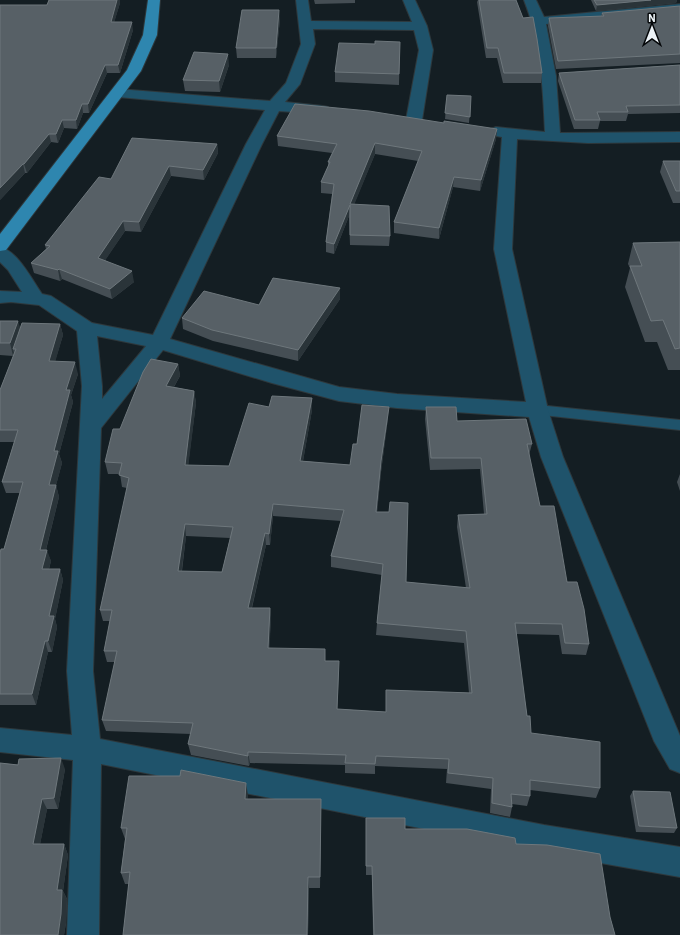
<svg xmlns="http://www.w3.org/2000/svg" width="680" height="935" viewBox="0 0 680 935" font-family="Barlow,sans-serif">
<style>
.lines{fill:none;stroke-linecap:round;stroke-linejoin:round}
.service-casing{stroke:#2e383c;stroke-width:2}
.minor-casing{stroke:#2e383c;stroke-width:2}
.primary-casing{stroke:#2e383c;stroke-width:2}
.service{fill:#1f536b;fill-rule:evenodd}
.minor{fill:#1f536b;fill-rule:evenodd}
.primary{fill:#2e86af;fill-rule:evenodd}
.wall{fill:#454e54;fill-rule:evenodd}
.shaded-wall{fill:#2a3439}
.building{fill:#576066;stroke:#6e777c;fill-rule:evenodd}
</style>
<rect width="100%" height="100%" fill="#141e23"/>
<g class="lines">
<g class="service-casing">
<path id="service" d="M 538,405 L 680,420 L 680,430 L 533,414 L 530,410 L 533,406 Z"/>
</g>
<g class="minor-casing">
<path id="minor" d="M 296,0 L 308,0 L 311,21 L 412,22 L 403,0 L 415,0 L 427,26 L 433,50 L 422,120 L 419,123 L 414,125 L 409,123 L 406,120 L 419,50 L 414,30 L 313,29 L 315,44 L 300,84 L 285,102 L 323,106 L 328,107 L 330,110 L 328,113 L 323,114 L 279,111 L 262,144 L 170,339 L 339,387 L 397,394 L 526,402 L 494,249 L 502,137 L 491,135 L 488,132 L 491,129 L 496,127 L 545,132 C 543,88 541,42 524,0 L 536,0 L 544,17 L 680,4 L 680,12 L 546,24 L 556,76 L 560,133 L 680,132 L 680,142 L 588,143 L 517,139 L 512,249 L 548,410 L 563,457 L 680,736 L 680,773 L 670,769 L 654,741 L 541,457 L 529,417 L 397,408 L 339,401 L 272,383 L 163,350 L 101,428 L 93,671 L 100,739 L 544,825 L 680,847 L 680,877 L 544,853 L 101,764 L 99,935 L 67,935 L 73,760 L 0,752 L 0,728 L 72,735 L 67,671 L 82,386 L 77,331 L 39,305 L 11,302 L 0,303 L 0,291 L 22,292 L 8,270 L 0,262 L 0,247 C 18,251 32,280 42,294 L 51,296 L 92,323 L 153,335 L 246,144 L 265,110 L 118,97 L 113,96 L 111,93 L 113,90 L 118,89 L 270,101 L 286,83 L 301,44 ZM 97,336 L 146,346 L 102,399 L 102,386 Z"/>
</g>
<g class="primary-casing">
<path id="primary" d="M 148,0 L 160,0 L 157,35 L 141,71 L 6,250 L 0,251 L 0,234 L 127,70 L 143,35 Z"/>
</g>
<use href="#service" class="service"/>
<use href="#minor" class="minor"/>
<use href="#primary" class="primary"/>
</g>
<g class="wall">
<path d="M 49,0 L 120,0 L 120,3 L 114,22 L 133,30 L 120,73 L 107,73 L 89,113 L 83,113 L 77,129 L 64,128 L 58,143 L 51,142 L 27,173 L 25,173 L 0,200 L 47,5 Z"/>
<path d="M 314,0 L 355,0 L 355,3 L 315,4 Z"/>
<path d="M 478,0 L 516,0 L 542,73 L 541,83 L 503,83 L 497,58 L 486,58 L 477,2 Z"/>
<path d="M 591,0 L 677,0 L 676,3 L 596,11 Z"/>
<path d="M 680,6 L 680,63 L 556,69 L 548,26 L 549,18 L 601,16 L 602,13 Z"/>
<path d="M 280,19 L 276,58 L 237,58 L 236,48 Z"/>
<path d="M 400,42 L 399,85 L 335,82 L 335,72 L 375,44 Z"/>
<path d="M 229,65 L 220,92 L 185,91 L 183,80 Z"/>
<path d="M 680,65 L 680,113 L 628,114 L 626,121 L 600,121 L 598,129 L 574,129 L 558,81 L 559,73 Z"/>
<path d="M 447,95 L 471,96 L 469,123 L 445,119 Z"/>
<path d="M 444,123 L 497,129 L 496,139 L 480,191 L 453,187 L 439,239 L 394,233 L 394,222 L 418,161 L 375,154 L 354,204 L 390,236 L 389,246 L 350,245 L 349,216 L 334,254 L 326,252 L 326,242 L 332,194 L 321,193 L 321,182 L 328,167 L 328,162 L 332,153 L 278,146 L 277,136 Z"/>
<path d="M 217,144 L 218,153 L 204,180 L 171,176 L 141,232 L 125,231 L 105,260 L 134,282 L 112,299 L 62,279 L 60,281 L 34,273 L 31,263 L 46,249 L 45,245 L 111,179 Z"/>
<path d="M 663,161 L 680,161 L 680,203 L 673,203 L 660,172 Z"/>
<path d="M 680,242 L 680,370 L 668,370 L 657,342 L 645,342 L 625,287 L 630,268 L 628,264 L 633,243 Z"/>
<path d="M 340,299 L 298,361 L 213,341 L 183,329 L 182,318 L 259,305 Z"/>
<path d="M 0,321 L 20,329 L 60,324 L 63,335 L 55,361 L 78,374 L 71,395 L 73,402 L 59,454 L 62,463 L 56,485 L 59,497 L 46,550 L 51,561 L 49,569 L 60,569 L 63,580 L 55,619 L 57,627 L 52,652 L 48,652 L 36,705 L 0,705 L 0,553 L 4,549 L 20,493 L 6,493 L 2,482 L 14,442 L 0,442 L 0,390 L 13,356 L 0,355 Z"/>
<path d="M 178,364 L 180,376 L 174,387 L 194,391 L 196,403 L 188,465 L 229,466 L 269,407 L 312,398 L 312,410 L 303,461 L 350,465 L 357,444 L 388,418 L 381,472 L 377,512 L 406,582 L 466,588 L 457,527 L 458,515 L 484,514 L 480,469 L 430,470 L 425,419 L 426,407 L 457,421 L 532,444 L 529,455 L 540,506 L 589,644 L 586,655 L 562,654 L 559,635 L 516,634 L 527,716 L 531,733 L 600,788 L 596,798 L 530,790 L 530,796 L 527,806 L 512,804 L 512,807 L 510,817 L 490,813 L 491,789 L 446,783 L 447,769 L 375,766 L 375,774 L 345,773 L 345,765 L 250,763 L 249,766 L 191,755 L 188,744 L 191,734 L 106,731 L 102,720 L 115,662 L 107,662 L 104,651 L 110,621 L 103,621 L 100,610 L 127,488 L 122,487 L 120,474 L 108,474 L 105,462 L 120,429 ZM 273,516 L 341,521 L 331,556 L 331,567 L 382,575 L 377,623 L 376,635 L 464,643 L 469,693 L 386,690 L 386,712 L 337,709 L 339,672 L 325,661 L 269,648 L 271,619 L 270,608 L 252,608 L 266,545 L 270,545 ZM 186,536 L 230,538 L 222,572 L 182,571 Z"/>
<path d="M 680,474 L 680,491 L 677,482 Z"/>
<path d="M 0,763 L 65,769 L 58,809 L 47,809 L 40,844 L 64,844 L 68,855 L 63,891 L 67,899 L 66,923 L 64,935 L 0,935 Z"/>
<path d="M 633,791 L 677,828 L 674,833 L 636,832 L 630,796 Z"/>
<path d="M 248,795 L 247,799 L 321,811 L 320,888 L 309,888 L 308,935 L 123,935 L 129,884 L 125,884 L 121,873 L 125,839 L 121,828 Z"/>
<path d="M 366,818 L 405,829 L 516,844 L 610,917 L 615,935 L 373,935 L 372,875 L 366,875 Z"/>
</g>
<g class="shaded-wall">
<path d="M 117,0 L 120,0 L 120,3 L 112,30 L 111,22 Z"/>
<path d="M 651,0 L 677,0 L 676,3 L 596,11 L 597,5 Z"/>
<path d="M 279,10 L 280,19 L 276,58 L 276,48 Z"/>
<path d="M 132,22 L 133,30 L 120,73 L 118,65 Z"/>
<path d="M 228,54 L 229,65 L 220,92 L 219,81 Z"/>
<path d="M 105,65 L 107,73 L 89,113 L 88,104 Z"/>
<path d="M 82,104 L 83,113 L 77,129 L 76,120 Z"/>
<path d="M 62,120 L 64,128 L 58,143 L 56,134 Z"/>
<path d="M 497,129 L 496,139 L 480,191 L 481,180 Z"/>
<path d="M 49,134 L 51,142 L 27,173 L 24,164 Z"/>
<path d="M 375,143 L 375,154 L 350,215 L 350,204 Z"/>
<path d="M 217,144 L 218,153 L 204,180 L 203,170 Z"/>
<path d="M 23,164 L 25,173 L 0,200 L 0,188 Z"/>
<path d="M 169,166 L 171,176 L 141,232 L 139,222 Z"/>
<path d="M 454,177 L 453,187 L 439,239 L 439,228 Z"/>
<path d="M 350,205 L 349,216 L 334,254 L 334,244 Z"/>
<path d="M 123,221 L 125,231 L 100,268 L 98,258 Z"/>
<path d="M 59,269 L 62,279 L 60,281 L 58,270 Z"/>
<path d="M 132,271 L 134,282 L 112,299 L 110,289 Z"/>
<path d="M 340,288 L 340,299 L 298,361 L 298,350 Z"/>
<path d="M 18,321 L 22,333 L 13,349 L 14,353 L 13,356 L 10,343 Z"/>
<path d="M 60,324 L 63,335 L 52,373 L 49,361 Z"/>
<path d="M 75,362 L 78,374 L 71,395 L 73,402 L 59,454 L 62,463 L 53,497 L 49,485 L 54,451 L 66,390 Z"/>
<path d="M 178,364 L 180,376 L 168,397 L 166,386 Z"/>
<path d="M 194,391 L 196,403 L 187,477 L 185,465 Z"/>
<path d="M 312,398 L 312,410 L 301,472 L 300,461 Z"/>
<path d="M 389,407 L 388,418 L 381,472 L 376,524 L 376,512 L 381,461 Z"/>
<path d="M 56,485 L 59,497 L 43,561 L 40,550 Z"/>
<path d="M 273,504 L 273,516 L 270,545 L 269,534 Z"/>
<path d="M 185,524 L 186,536 L 180,583 L 178,571 Z"/>
<path d="M 265,533 L 266,545 L 249,619 L 248,608 Z"/>
<path d="M 47,550 L 51,561 L 46,580 L 42,569 Z"/>
<path d="M 60,569 L 63,580 L 55,619 L 57,627 L 52,652 L 48,641 L 49,616 Z"/>
<path d="M 270,608 L 271,619 L 269,659 L 268,648 Z"/>
<path d="M 45,641 L 48,652 L 36,705 L 32,694 Z"/>
<path d="M 339,661 L 339,672 L 337,720 L 337,709 Z"/>
<path d="M 248,752 L 250,763 L 249,766 L 248,756 Z"/>
<path d="M 61,758 L 65,769 L 58,809 L 54,798 Z"/>
<path d="M 246,783 L 248,795 L 247,811 L 245,799 Z"/>
<path d="M 42,799 L 47,809 L 38,855 L 33,844 Z"/>
<path d="M 321,799 L 321,811 L 320,888 L 320,877 Z"/>
<path d="M 64,844 L 68,855 L 63,891 L 67,899 L 66,923 L 64,935 L 58,935 L 57,890 Z"/>
<path d="M 308,877 L 309,888 L 308,935 L 307,935 Z"/>
</g>
<g class="building">
<path d="M 49,0 L 117,0 L 111,22 L 132,22 L 118,65 L 105,65 L 88,104 L 82,104 L 76,120 L 62,120 L 56,134 L 49,134 L 24,164 L 23,164 L 0,188 L 0,5 L 47,5 Z"/>
<path d="M 479,0 L 516,0 L 523,18 L 533,17 L 537,39 L 542,73 L 504,73 L 498,48 L 487,48 Z"/>
<path d="M 594,0 L 651,0 L 597,5 Z"/>
<path d="M 680,6 L 680,54 L 558,61 L 549,18 L 604,16 L 602,13 Z"/>
<path d="M 242,10 L 279,10 L 276,48 L 236,48 Z"/>
<path d="M 375,41 L 400,42 L 399,74 L 335,72 L 339,43 L 375,44 Z"/>
<path d="M 194,52 L 228,54 L 219,81 L 183,80 Z"/>
<path d="M 680,65 L 680,105 L 626,106 L 628,112 L 597,112 L 600,120 L 575,120 L 559,73 Z"/>
<path d="M 447,95 L 471,96 L 470,117 L 445,113 Z"/>
<path d="M 295,104 L 369,111 L 444,123 L 444,121 L 497,129 L 481,180 L 454,177 L 439,228 L 394,222 L 422,151 L 375,143 L 350,204 L 389,206 L 390,236 L 350,235 L 350,205 L 334,244 L 326,242 L 334,184 L 321,182 L 330,162 L 328,162 L 337,144 L 277,136 Z"/>
<path d="M 132,138 L 217,144 L 203,170 L 169,166 L 139,222 L 123,221 L 98,258 L 132,271 L 110,289 L 59,269 L 58,270 L 31,263 L 50,246 L 45,245 L 99,177 L 111,179 Z"/>
<path d="M 663,161 L 680,161 L 680,191 L 676,191 Z"/>
<path d="M 680,242 L 680,348 L 675,349 L 663,320 L 651,321 L 630,266 L 642,266 L 633,243 Z"/>
<path d="M 273,278 L 340,288 L 298,350 L 212,330 L 182,318 L 204,291 L 259,305 Z"/>
<path d="M 0,321 L 18,321 L 10,343 L 0,343 Z"/>
<path d="M 22,323 L 60,324 L 49,361 L 75,362 L 66,390 L 70,390 L 54,451 L 58,451 L 49,485 L 56,485 L 40,550 L 47,550 L 42,569 L 60,569 L 49,616 L 54,616 L 48,641 L 45,641 L 32,694 L 0,694 L 0,553 L 1,549 L 4,549 L 23,482 L 2,482 L 18,430 L 0,430 L 0,390 L 16,349 L 13,349 Z"/>
<path d="M 151,359 L 178,364 L 166,386 L 194,391 L 185,465 L 229,466 L 249,403 L 269,407 L 272,396 L 312,398 L 300,461 L 350,465 L 353,444 L 357,444 L 362,405 L 389,407 L 381,461 L 376,512 L 389,512 L 390,502 L 408,503 L 406,582 L 470,588 L 458,515 L 487,514 L 481,458 L 431,458 L 426,407 L 456,407 L 457,421 L 526,419 L 532,444 L 527,444 L 540,506 L 554,506 L 567,582 L 577,582 L 584,609 L 589,644 L 565,643 L 562,624 L 515,623 L 527,716 L 530,716 L 531,733 L 600,742 L 600,788 L 530,780 L 530,796 L 511,794 L 512,807 L 492,803 L 493,778 L 448,773 L 449,759 L 376,756 L 375,764 L 345,763 L 346,755 L 248,752 L 248,756 L 188,744 L 193,723 L 102,720 L 117,651 L 104,651 L 112,610 L 100,610 L 129,478 L 119,475 L 122,463 L 105,462 L 113,429 L 120,429 L 143,372 ZM 273,504 L 344,510 L 331,556 L 383,564 L 377,623 L 466,631 L 472,693 L 386,690 L 386,712 L 337,709 L 339,661 L 325,661 L 325,649 L 268,648 L 270,608 L 248,608 L 265,533 L 269,534 ZM 185,524 L 233,527 L 222,572 L 178,571 Z"/>
<path d="M 61,758 L 54,798 L 42,799 L 33,844 L 64,844 L 57,890 L 62,890 L 61,914 L 58,935 L 0,935 L 0,763 L 18,765 L 19,759 Z"/>
<path d="M 181,770 L 246,783 L 245,799 L 321,799 L 320,877 L 308,877 L 307,935 L 123,935 L 130,872 L 121,873 L 127,828 L 121,828 L 129,776 L 180,776 Z"/>
<path d="M 633,791 L 670,792 L 677,828 L 639,826 Z"/>
<path d="M 366,818 L 405,818 L 405,829 L 467,829 L 515,838 L 516,844 L 547,845 L 600,854 L 610,917 L 615,935 L 374,935 L 372,866 L 366,866 Z"/>
</g>
<g transform="translate(652 28)" stroke="#040709" stroke-width="3" paint-order="stroke">
<path d="M0-3L7 15L0 10L-7 15Z" fill="#ecf3f7"/>
<text y="-6" font-size="11" font-weight="bold" text-anchor="middle" fill="#ecf3f7">N</text>
</g>
</svg>
